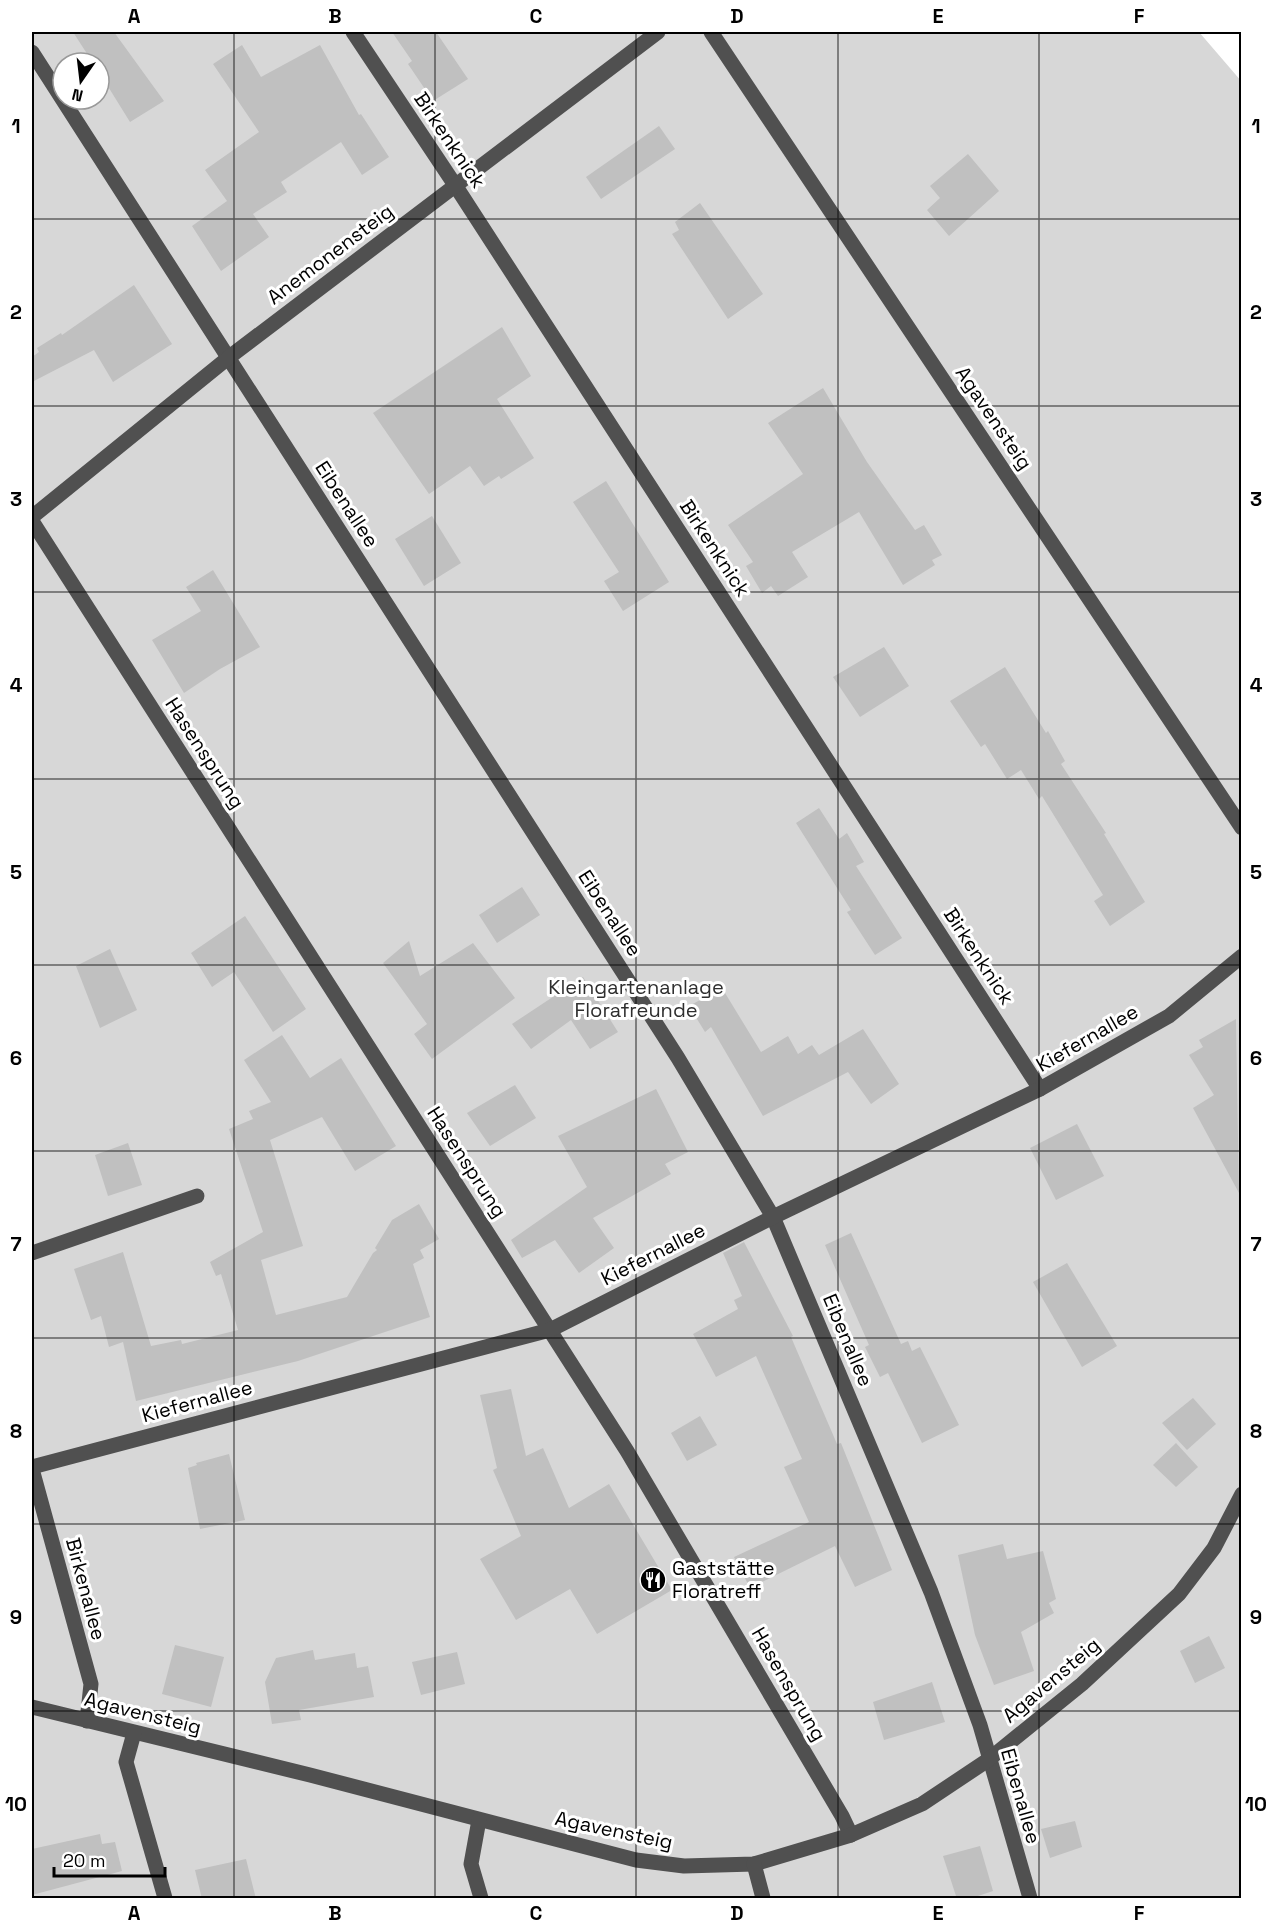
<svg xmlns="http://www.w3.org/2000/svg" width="1273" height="1930" viewBox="0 0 1273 1930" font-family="'Space Grotesk',sans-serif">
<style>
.green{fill:#d7d7d7;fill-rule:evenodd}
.building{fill:#c0c0c0}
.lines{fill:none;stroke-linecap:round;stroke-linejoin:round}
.minor{stroke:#505050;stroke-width:15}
.grid{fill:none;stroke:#000;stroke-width:1.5;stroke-opacity:0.55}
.labels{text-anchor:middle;stroke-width:6;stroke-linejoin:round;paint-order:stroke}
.street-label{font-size:20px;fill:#000;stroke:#fff}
.park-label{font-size:20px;fill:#2e2e2e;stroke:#fff}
.poi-label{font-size:20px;fill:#000;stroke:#fff;text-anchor:start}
.neatline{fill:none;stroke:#000;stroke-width:2}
.grid-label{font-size:20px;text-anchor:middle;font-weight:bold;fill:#000}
</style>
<rect width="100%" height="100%" fill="#fff"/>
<path class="green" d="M 32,32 L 1199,32 L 1242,82 L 1241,1898 L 32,1898 ZM 63,63 L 99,63 L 99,99 L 63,99 Z"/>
<g class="building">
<path d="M 73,32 L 114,32 L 164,101 L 130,122 L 99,72 L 99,63 L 93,63 Z"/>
<path d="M 392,32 L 436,32 L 468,79 L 433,101 L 408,64 L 412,61 Z"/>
<path d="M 242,45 L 261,77 L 320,45 L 359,115 L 361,114 L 389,157 L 362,175 L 341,142 L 281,182 L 287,192 L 253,214 L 269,237 L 221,271 L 192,226 L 227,201 L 205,170 L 259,132 L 213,64 Z"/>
<path d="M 659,126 L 675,149 L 601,199 L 586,177 Z"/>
<path d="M 968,154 L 999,191 L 949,236 L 927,210 L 940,198 L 930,186 Z"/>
<path d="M 700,203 L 763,294 L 728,319 L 672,234 L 679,230 L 675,222 Z"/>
<path d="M 134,285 L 172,344 L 113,382 L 94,350 L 32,382 L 32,357 L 39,352 L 37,348 L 61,333 L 62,335 Z"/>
<path d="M 502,327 L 531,376 L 497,399 L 534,458 L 501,479 L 499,476 L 484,486 L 470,466 L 429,494 L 373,413 Z"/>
<path d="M 823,388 L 867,462 L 915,530 L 924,525 L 942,555 L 932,560 L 935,565 L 903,585 L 859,512 L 792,552 L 808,577 L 778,596 L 771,586 L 762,593 L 746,566 L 753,562 L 728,525 L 803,474 L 768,423 Z"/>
<path d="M 606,481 L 669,582 L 623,611 L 604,581 L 619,572 L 573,502 Z"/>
<path d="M 432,516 L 461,563 L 424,586 L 395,539 Z"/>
<path d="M 213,570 L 260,647 L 220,669 L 184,693 L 152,640 L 201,611 L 186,587 Z"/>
<path d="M 884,647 L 909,686 L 860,717 L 833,677 Z"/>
<path d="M 1005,667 L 1046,733 L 1048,731 L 1065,761 L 1061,764 L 1106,833 L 1104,834 L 1145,902 L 1110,926 L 1094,901 L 1103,895 L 1042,796 L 1039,799 L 1021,770 L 1007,779 L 985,744 L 981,747 L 950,701 Z"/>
<path d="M 819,808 L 839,839 L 847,833 L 864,862 L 856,866 L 902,938 L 875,955 L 847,912 L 851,910 L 796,823 Z"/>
<path d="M 522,887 L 540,915 L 497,943 L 479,915 Z"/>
<path d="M 245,916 L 306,1009 L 273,1032 L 234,972 L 212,987 L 191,953 Z"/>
<path d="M 409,941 L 420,976 L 473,943 L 515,998 L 432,1059 L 414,1034 L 427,1024 L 383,963 Z"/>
<path d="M 110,949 L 137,1010 L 100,1028 L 76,966 Z"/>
<path d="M 583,977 L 618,1032 L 590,1049 L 571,1020 L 531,1049 L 512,1024 Z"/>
<path d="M 722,988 L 761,1052 L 788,1036 L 798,1054 L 812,1045 L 819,1055 L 863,1029 L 899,1084 L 871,1104 L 848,1072 L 763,1116 L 711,1027 L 705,1032 L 689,1006 Z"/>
<path d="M 1236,1019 L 1237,1082 L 1239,1193 L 1193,1108 L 1214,1095 L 1189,1055 L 1203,1047 L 1199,1040 Z"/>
<path d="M 282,1035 L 310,1078 L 341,1058 L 396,1146 L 355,1171 L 322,1117 L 270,1140 L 303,1246 L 261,1260 L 276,1315 L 347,1297 L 373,1253 L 377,1250 L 375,1248 L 392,1220 L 419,1204 L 439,1239 L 420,1250 L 424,1258 L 413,1264 L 430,1317 L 298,1361 L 136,1401 L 123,1342 L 109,1347 L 101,1316 L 91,1320 L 74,1269 L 123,1252 L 151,1346 L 181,1340 L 182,1344 L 238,1330 L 221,1274 L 216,1276 L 210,1262 L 263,1232 L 229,1129 L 253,1119 L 249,1111 L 271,1102 L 244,1060 Z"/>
<path d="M 515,1085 L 536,1118 L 490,1146 L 467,1113 Z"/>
<path d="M 656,1089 L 688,1152 L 665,1164 L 671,1174 L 593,1218 L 614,1248 L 579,1273 L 555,1240 L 522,1258 L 511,1240 L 587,1187 L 558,1136 Z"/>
<path d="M 1077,1124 L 1104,1176 L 1056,1200 L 1030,1148 Z"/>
<path d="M 128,1143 L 142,1185 L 108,1196 L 95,1155 Z"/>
<path d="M 851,1233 L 901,1344 L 908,1341 L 912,1351 L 920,1347 L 959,1425 L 922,1443 L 888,1373 L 880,1377 L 865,1347 L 869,1345 L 825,1245 Z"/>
<path d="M 744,1242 L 793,1336 L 791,1337 L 837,1444 L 841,1443 L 892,1570 L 855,1587 L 835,1546 L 750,1588 L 734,1557 L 809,1522 L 784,1467 L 802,1459 L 756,1356 L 716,1377 L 693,1334 L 738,1309 L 734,1300 L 742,1296 L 723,1253 Z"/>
<path d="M 1067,1263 L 1117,1346 L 1082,1367 L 1033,1282 Z"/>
<path d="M 511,1389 L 526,1456 L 543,1448 L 569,1508 L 609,1484 L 672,1590 L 597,1634 L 570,1589 L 516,1620 L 480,1559 L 521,1536 L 493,1470 L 497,1468 L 480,1395 Z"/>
<path d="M 1193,1398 L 1216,1424 L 1187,1450 L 1162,1423 Z"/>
<path d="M 700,1416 L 717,1445 L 687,1461 L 671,1433 Z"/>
<path d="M 1176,1443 L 1198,1467 L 1176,1487 L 1153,1465 Z"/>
<path d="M 229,1454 L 245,1520 L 200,1529 L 188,1468 L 197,1465 L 196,1463 Z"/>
<path d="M 1003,1544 L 1007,1559 L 1043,1551 L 1056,1599 L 1049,1603 L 1054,1613 L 1021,1632 L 1034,1671 L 994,1685 L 975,1635 L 958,1555 Z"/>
<path d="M 1209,1636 L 1225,1668 L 1195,1683 L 1180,1651 Z"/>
<path d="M 175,1645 L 224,1657 L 211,1707 L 162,1694 Z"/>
<path d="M 313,1650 L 315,1660 L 355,1653 L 357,1668 L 368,1666 L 374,1697 L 299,1710 L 301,1720 L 272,1724 L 265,1682 L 276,1658 Z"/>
<path d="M 457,1652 L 465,1684 L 421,1695 L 412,1662 Z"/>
<path d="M 932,1682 L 945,1722 L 884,1740 L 873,1702 Z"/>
<path d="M 1075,1821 L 1082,1847 L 1050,1858 L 1041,1829 Z"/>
<path d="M 100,1834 L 102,1844 L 115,1842 L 122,1871 L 32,1895 L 32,1849 Z"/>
<path d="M 980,1846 L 993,1891 L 969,1899 L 957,1899 L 943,1856 Z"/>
<path d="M 246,1859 L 256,1899 L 202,1899 L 195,1870 Z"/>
</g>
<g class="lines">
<g class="minor">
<path d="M 353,32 L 455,185 L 1040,1089"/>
<path d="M 711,32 L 1242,828"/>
<path d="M 32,52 L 678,1058 L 773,1217 L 931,1592 L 980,1725 L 1030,1898"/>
<path d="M 32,517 L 228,358 L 658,32"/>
<path d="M 32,521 L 627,1451 L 842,1816 L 851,1835"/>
<path d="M 32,1253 L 197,1196"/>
<path d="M 32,1467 L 550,1330 L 773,1217 L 1040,1089 L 1169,1016 L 1242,956"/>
<path d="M 32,1469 L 91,1684 L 87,1721"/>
<path d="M 32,1707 L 310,1775 L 636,1860 L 684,1866 L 754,1864 L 851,1835 L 922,1804 L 988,1760 L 1082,1684 L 1179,1594 L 1214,1548 L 1242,1494"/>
<path d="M 134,1733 L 126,1762 L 165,1898"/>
<path d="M 479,1820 L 471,1864 L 481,1898"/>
<path d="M 754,1864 L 763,1898"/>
</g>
</g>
<path class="grid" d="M 234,32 L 234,1898M 435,32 L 435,1898M 636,32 L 636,1898M 838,32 L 838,1898M 1039,32 L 1039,1898M 32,219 L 1242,219M 32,406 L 1242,406M 32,592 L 1242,592M 32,779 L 1242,779M 32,965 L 1242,965M 32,1151 L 1242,1151M 32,1338 L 1242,1338M 32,1524 L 1242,1524M 32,1711 L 1242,1711"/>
<defs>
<g id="restaurant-disc" transform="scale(1.35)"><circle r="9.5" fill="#000" stroke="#fff"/><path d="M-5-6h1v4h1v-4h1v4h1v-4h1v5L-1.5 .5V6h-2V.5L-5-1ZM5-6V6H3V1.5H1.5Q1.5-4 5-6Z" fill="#fff"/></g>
</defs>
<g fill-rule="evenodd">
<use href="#restaurant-disc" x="653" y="1580"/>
</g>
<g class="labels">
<g class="street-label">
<text transform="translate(450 140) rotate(56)" y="7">Birkenknick</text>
<text transform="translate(330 254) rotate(-37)" y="7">Anemonensteig</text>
<text transform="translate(994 418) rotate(56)" y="7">Agavensteig</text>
<text transform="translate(347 504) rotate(57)" y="7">Eibenallee</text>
<text transform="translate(715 548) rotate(57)" y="7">Birkenknick</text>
<text transform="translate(205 753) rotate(57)" y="7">Hasensprung</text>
<text transform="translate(610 913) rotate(57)" y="7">Eibenallee</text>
<text transform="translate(979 956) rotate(57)" y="7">Birkenknick</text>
<text transform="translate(1087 1038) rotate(-30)" y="7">Kiefernallee</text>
<text transform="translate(467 1162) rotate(57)" y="7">Hasensprung</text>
<text transform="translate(653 1254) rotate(-27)" y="7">Kiefernallee</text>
<text transform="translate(848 1340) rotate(67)" y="7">Eibenallee</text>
<text transform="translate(197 1401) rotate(-15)" y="7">Kiefernallee</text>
<text transform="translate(86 1589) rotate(75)" y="7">Birkenallee</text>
<text transform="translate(1051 1680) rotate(-40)" y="7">Agavensteig</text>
<text transform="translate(789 1684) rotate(60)" y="7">Hasensprung</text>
<text transform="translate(143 1713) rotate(14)" y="7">Agavensteig</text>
<text transform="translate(1021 1796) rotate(74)" y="7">Eibenallee</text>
<text transform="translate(614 1830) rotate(12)" y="7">Agavensteig</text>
</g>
<g class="park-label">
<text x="636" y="994">Kleingartenanlage<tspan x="636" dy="23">Florafreunde</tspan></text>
</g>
<g class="poi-label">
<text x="672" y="1575">Gaststätte<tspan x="672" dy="23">Floratreff</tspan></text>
</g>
</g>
<rect width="1273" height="1930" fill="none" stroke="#ffffff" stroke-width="66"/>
<g transform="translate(81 81) rotate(194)"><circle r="28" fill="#ffffff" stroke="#999999" stroke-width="1.5"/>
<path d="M0-4.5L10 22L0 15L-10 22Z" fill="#000000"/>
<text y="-9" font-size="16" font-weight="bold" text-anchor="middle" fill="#000000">N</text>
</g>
<path d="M54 1867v9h111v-9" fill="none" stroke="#000000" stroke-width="3"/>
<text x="63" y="1867" font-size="18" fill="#000000" stroke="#ffffff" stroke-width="4.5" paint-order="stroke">20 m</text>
<rect x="33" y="33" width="1207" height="1864" class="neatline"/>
<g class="grid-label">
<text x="134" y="23">A</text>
<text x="335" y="23">B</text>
<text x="536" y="23">C</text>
<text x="737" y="23">D</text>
<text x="938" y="23">E</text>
<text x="1139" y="23">F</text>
<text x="16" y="133">1</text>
<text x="1256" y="133">1</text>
<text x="16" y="319">2</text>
<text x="1256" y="319">2</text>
<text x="16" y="506">3</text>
<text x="1256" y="506">3</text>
<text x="16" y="692">4</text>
<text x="1256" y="692">4</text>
<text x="16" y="879">5</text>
<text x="1256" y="879">5</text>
<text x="16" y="1065">6</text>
<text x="1256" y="1065">6</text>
<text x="16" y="1251">7</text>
<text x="1256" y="1251">7</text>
<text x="16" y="1438">8</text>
<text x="1256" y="1438">8</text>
<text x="16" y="1624">9</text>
<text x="1256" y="1624">9</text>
<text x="16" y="1811">10</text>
<text x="1256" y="1811">10</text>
<text x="134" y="1920">A</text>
<text x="335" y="1920">B</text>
<text x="536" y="1920">C</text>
<text x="737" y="1920">D</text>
<text x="938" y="1920">E</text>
<text x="1139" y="1920">F</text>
</g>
</svg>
